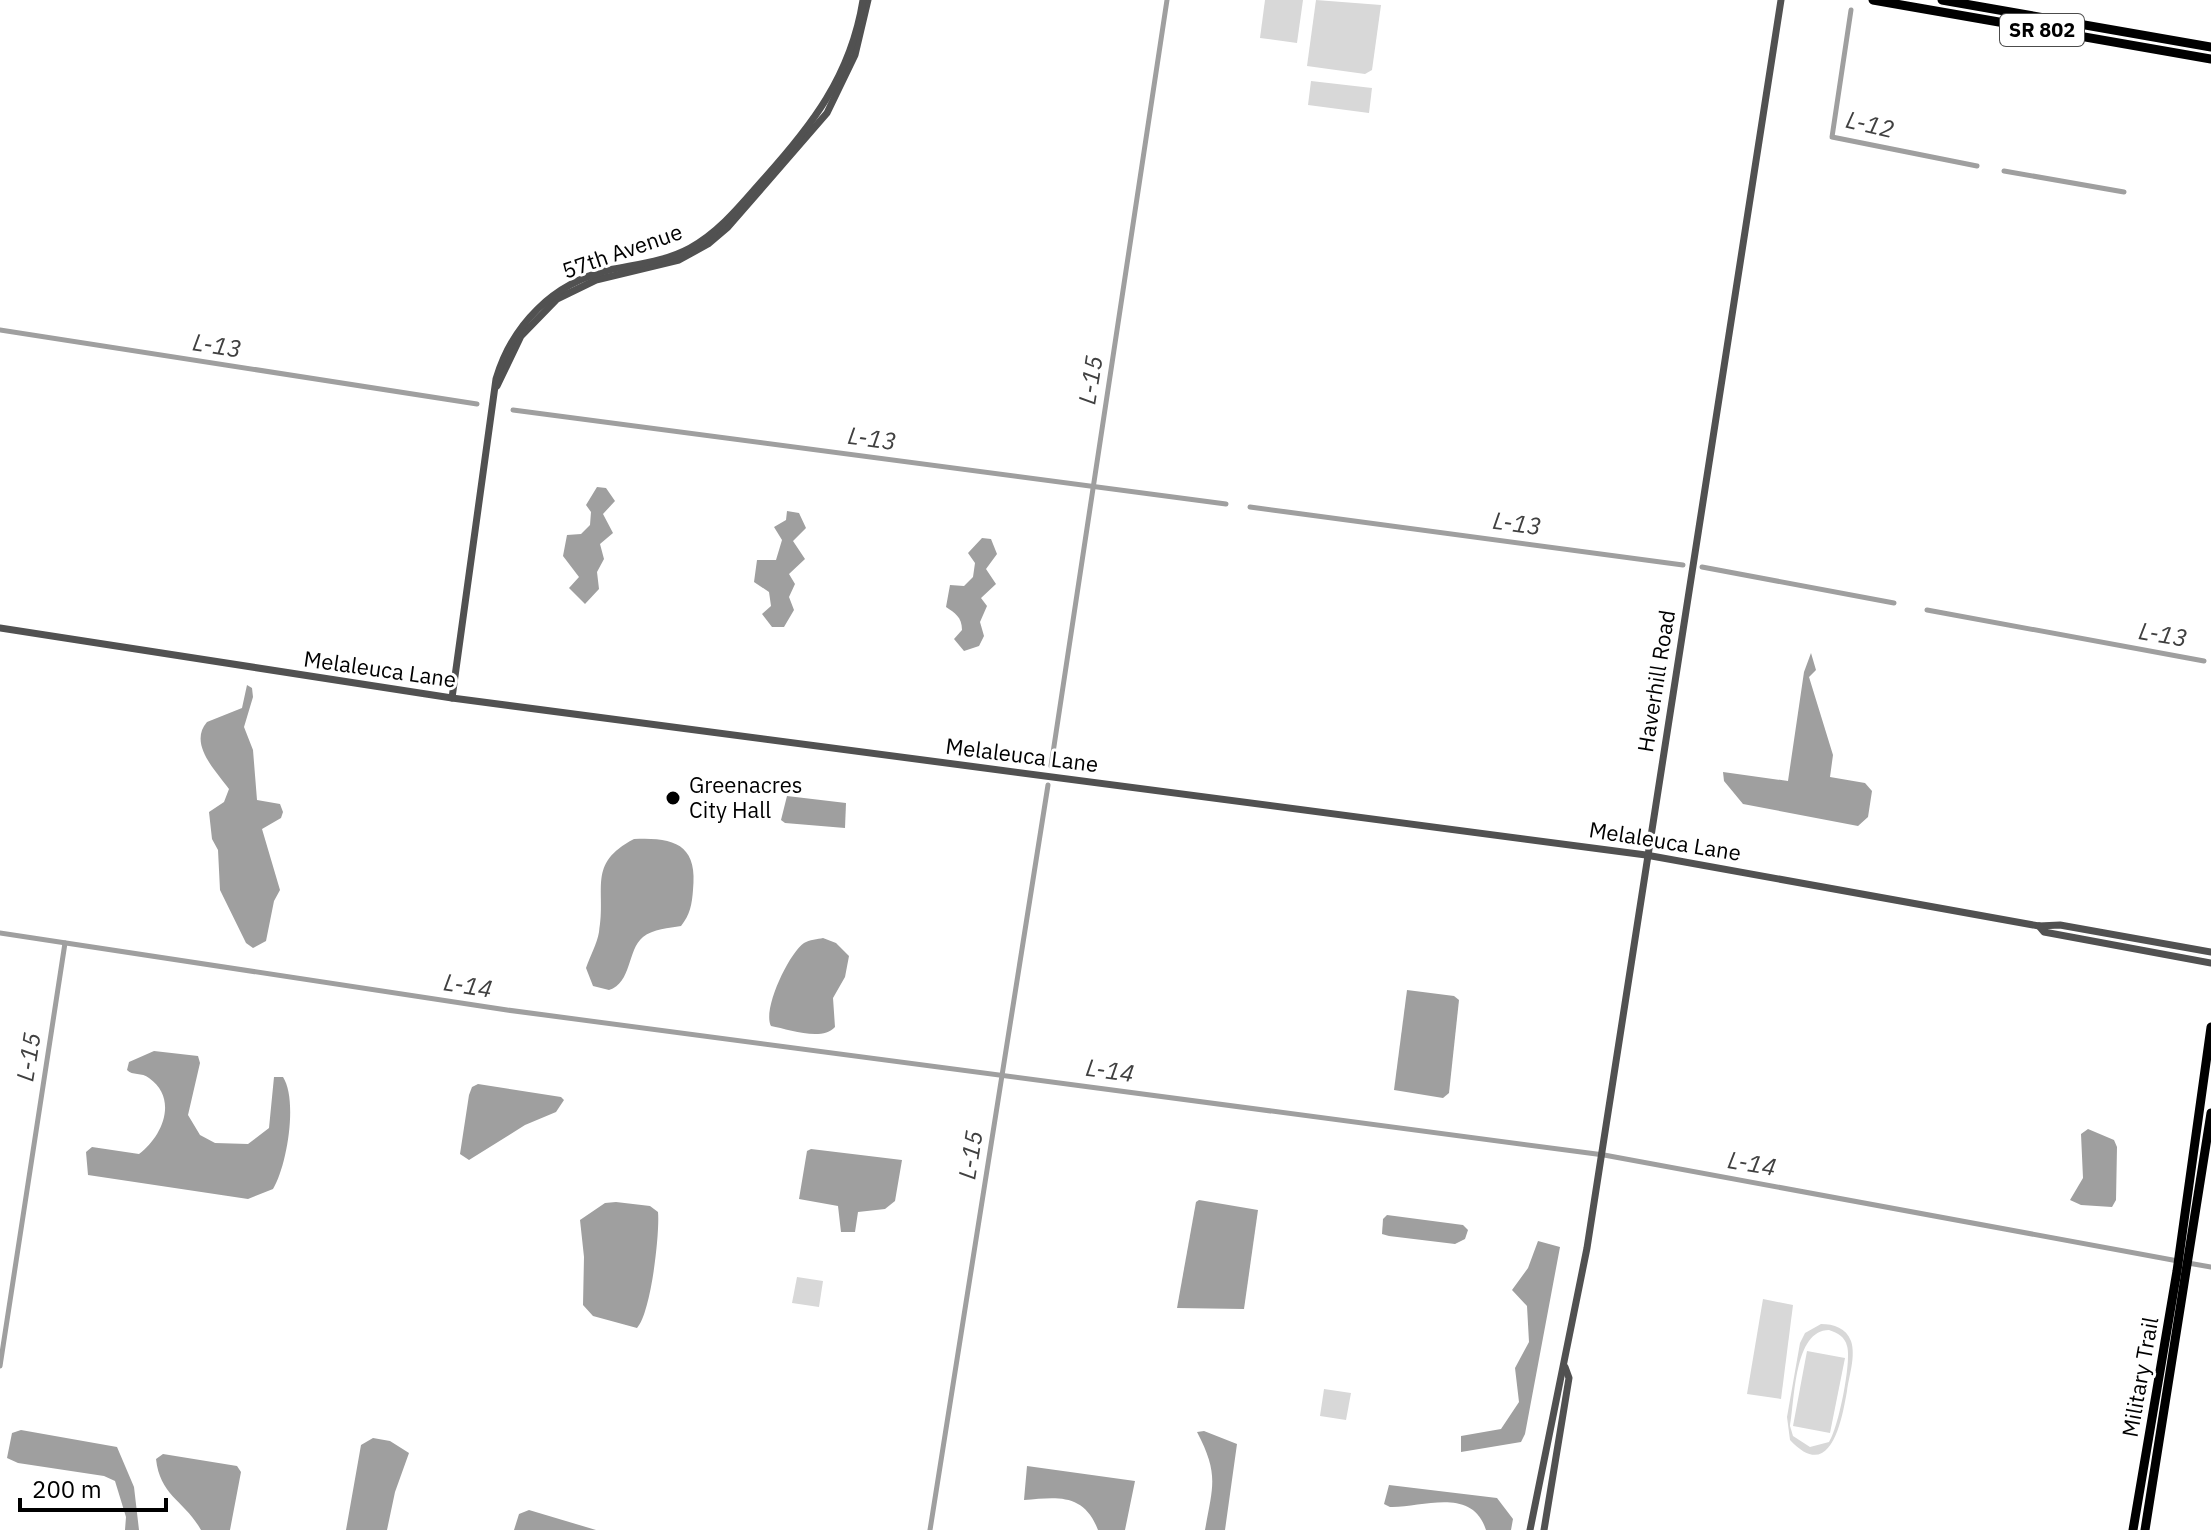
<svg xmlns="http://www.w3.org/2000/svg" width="2211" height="1530" viewBox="0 0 2211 1530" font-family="'IBM Plex Sans',sans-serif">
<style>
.green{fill:#d8d8d8;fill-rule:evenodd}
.water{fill:#9f9f9f}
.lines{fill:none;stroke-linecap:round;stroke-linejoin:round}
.canal{stroke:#9f9f9f;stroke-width:5}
.minor{stroke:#515151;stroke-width:7}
.major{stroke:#000;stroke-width:9}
.poi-dot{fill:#000;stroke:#fff;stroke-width:3}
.labels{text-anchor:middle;stroke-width:6;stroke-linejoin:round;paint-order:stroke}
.shield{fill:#fff;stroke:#4c4c4c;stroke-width:2}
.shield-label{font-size:20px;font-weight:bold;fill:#000}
.street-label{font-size:22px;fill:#000;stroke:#fff}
.poi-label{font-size:22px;fill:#000;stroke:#fff;text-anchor:start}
.water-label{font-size:24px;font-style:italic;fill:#404040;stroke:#fff}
</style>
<rect width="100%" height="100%" fill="#fff"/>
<g class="green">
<path d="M 1265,0 L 1303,0 L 1297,43 L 1260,38 Z"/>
<path d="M 1316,0 L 1381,5 L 1372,70 L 1365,74 L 1307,66 Z"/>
<path d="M 1311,81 L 1372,88 L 1369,113 L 1308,105 Z"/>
<path d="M 797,1277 L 823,1281 L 819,1307 L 792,1303 Z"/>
<path d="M 1763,1299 L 1793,1305 L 1781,1399 L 1747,1394 Z"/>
<path d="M 1821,1324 C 1834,1324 1846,1328 1851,1341 C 1856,1356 1849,1376 1847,1391 C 1842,1419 1831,1484 1790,1440 L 1787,1417 L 1800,1343 L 1805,1333 ZM 1829,1330 C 1838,1333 1845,1337 1847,1346 C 1852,1361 1838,1430 1829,1442 L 1810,1447 L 1793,1436 L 1790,1426 C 1795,1399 1794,1330 1829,1330 Z"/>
<path d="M 1807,1351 L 1845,1358 L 1830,1433 L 1793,1426 Z"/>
<path d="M 1324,1389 L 1351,1393 L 1346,1420 L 1320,1416 Z"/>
</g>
<g class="water">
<path d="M 597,487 L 606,488 L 615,501 L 603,514 L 613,533 L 600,544 L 604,559 L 597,572 L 599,589 L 585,604 L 569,588 L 579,577 L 563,556 L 567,535 L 581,534 L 590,525 L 591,512 L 586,505 Z"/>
<path d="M 787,511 L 799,513 L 806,528 L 793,541 L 805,559 L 789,574 L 795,584 L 789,597 L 794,610 L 784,627 L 772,627 L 762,614 L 771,606 L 769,592 L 754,582 L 757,560 L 776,560 L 782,540 L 774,527 L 786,520 Z"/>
<path d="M 982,538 L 991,539 L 997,554 L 986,569 L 996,584 L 981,598 L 987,606 L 980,622 L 984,636 L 979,646 L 964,651 L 954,639 L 962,630 C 962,617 955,613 946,607 L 950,585 L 964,586 L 973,577 L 975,563 L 968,553 Z"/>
<path d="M 1811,653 L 1816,670 L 1809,677 L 1833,755 L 1830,777 L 1865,783 L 1872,791 L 1868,817 L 1858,826 L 1743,804 L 1724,781 L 1723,772 L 1788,781 L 1804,672 Z"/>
<path d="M 247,685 L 252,688 L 253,697 L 244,727 L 253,750 L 257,800 L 280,804 L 283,812 L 281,818 L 262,829 L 280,890 L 274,901 L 266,941 L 253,948 L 246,943 L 220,890 L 218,850 L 212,839 L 209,812 L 224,802 L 229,789 C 216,771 188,744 207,722 L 242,708 Z"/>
<path d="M 787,796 L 846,803 L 845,828 L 785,823 L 781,820 Z"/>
<path d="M 634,839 C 675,837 698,845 693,890 C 692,904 690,915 681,926 C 669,928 653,929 643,937 C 627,950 632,983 609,990 L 593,986 L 586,968 C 590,956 597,944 599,932 C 607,889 586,864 634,839 Z"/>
<path d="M 823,938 L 836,943 L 849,956 L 845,977 L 833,998 L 835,1027 C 822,1042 788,1029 771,1026 C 762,1010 789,953 804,943 C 809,940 818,939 823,938 Z"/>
<path d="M 1407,990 L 1454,996 L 1459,1000 L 1449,1093 L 1443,1098 L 1394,1090 Z"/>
<path d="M 154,1051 L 198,1056 L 200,1063 L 188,1115 L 200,1135 L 215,1143 L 248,1144 L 269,1128 L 274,1077 L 283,1077 C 298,1100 287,1166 273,1189 L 248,1199 L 88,1175 L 86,1152 L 92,1147 L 139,1154 C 162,1137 179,1099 149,1078 C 142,1072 132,1076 127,1070 L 129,1062 Z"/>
<path d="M 478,1084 L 561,1097 L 564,1100 L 556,1112 L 525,1125 L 469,1160 L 460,1154 L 469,1095 L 472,1087 Z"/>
<path d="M 2088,1129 L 2114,1140 L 2117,1147 L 2116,1200 L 2112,1207 L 2081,1205 L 2070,1200 L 2083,1178 L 2081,1134 Z"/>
<path d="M 811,1149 L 902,1160 L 895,1201 L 885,1209 L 858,1212 L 855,1232 L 841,1232 L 838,1206 L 799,1199 L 807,1151 Z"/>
<path d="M 1199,1200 L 1258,1210 L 1244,1309 L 1177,1308 L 1196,1202 Z"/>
<path d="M 616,1202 L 650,1206 L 658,1212 C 660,1233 651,1313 637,1328 L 593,1316 L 583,1305 L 584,1257 L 580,1220 L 605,1203 Z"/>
<path d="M 1387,1215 L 1463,1225 L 1468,1230 L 1465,1239 L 1455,1244 L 1389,1236 L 1382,1234 L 1383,1219 Z"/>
<path d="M 1538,1241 L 1560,1247 L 1525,1434 L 1521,1442 L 1461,1452 L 1461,1436 L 1501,1429 L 1519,1402 L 1515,1368 L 1529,1342 L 1527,1306 L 1512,1290 L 1528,1268 Z"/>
<path d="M 21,1430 L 117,1447 L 134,1487 L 139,1530 L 125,1530 L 126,1517 L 115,1481 L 104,1476 L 18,1463 L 7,1458 L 12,1433 Z"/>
<path d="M 1204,1431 L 1237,1444 L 1225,1530 L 1205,1530 C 1213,1485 1219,1474 1197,1432 Z"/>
<path d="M 373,1438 L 390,1441 L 409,1453 L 395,1492 L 387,1530 L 346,1530 L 361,1445 Z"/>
<path d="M 163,1454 L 237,1466 L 241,1472 L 230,1530 L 201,1530 C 185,1501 160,1496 156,1459 Z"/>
<path d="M 1027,1466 L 1135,1481 L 1125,1530 L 1098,1530 C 1084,1493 1058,1497 1024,1500 Z"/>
<path d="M 1389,1485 L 1497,1498 L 1513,1519 L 1511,1530 L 1486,1530 C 1472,1486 1422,1508 1390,1507 L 1384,1504 Z"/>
<path d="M 529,1510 L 596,1530 L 514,1530 L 519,1514 Z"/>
</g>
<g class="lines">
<g class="canal">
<path d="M 1851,10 L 1832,137 L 1977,166"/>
<path d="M 2004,171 L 2124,192"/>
<path d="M 0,330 L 477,404"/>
<path d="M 513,410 L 1226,504"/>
<path d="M 1250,507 L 1683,565"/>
<path d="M 1702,567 L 1894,603"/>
<path d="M 1927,610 L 2204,661"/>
<path d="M 1051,766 L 1167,0"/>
<path d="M 0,933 L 507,1010 L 1604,1155 L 2178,1261"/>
<path d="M 2188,1263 L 2211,1267"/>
<path d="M 0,1366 L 65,943"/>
<path d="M 930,1530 L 1048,785"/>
</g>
<g class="minor">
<path d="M 497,386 L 521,336 L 557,299 L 596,280 L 679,260 L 708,244 L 728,227 L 827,113 L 855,55 L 868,0"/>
<path d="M 0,628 L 452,698 L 1646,855 L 2039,926 L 2060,925 L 2211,952"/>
<path d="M 452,698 L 496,379 C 512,325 553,283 609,270 C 637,264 664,262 690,248 C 719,232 740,206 761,182 C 811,127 851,76 863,0"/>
<path d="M 2039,926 L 2044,932 L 2211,963"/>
<path d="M 1530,1530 L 1587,1248 L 1781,0"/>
<path d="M 1544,1530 L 1569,1378 L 1565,1367"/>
</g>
<g class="major">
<path d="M 1873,0 L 2211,59"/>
<path d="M 1942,0 L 2211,47"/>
<path d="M 2133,1530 L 2177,1271 L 2211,1027"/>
<path d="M 2145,1530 L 2211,1113"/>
</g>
</g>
<circle class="poi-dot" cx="673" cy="798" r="8"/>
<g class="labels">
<rect class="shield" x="2000" y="14" width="84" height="32" rx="6"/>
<g class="shield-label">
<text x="2042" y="37">SR 802</text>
</g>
<g class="street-label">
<text transform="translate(622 251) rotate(-19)" y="8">57th Avenue</text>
<text transform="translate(380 669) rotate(8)" y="8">Melaleuca Lane</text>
<text transform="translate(1656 681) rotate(-81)" y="8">Haverhill Road</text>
<text transform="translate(1022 755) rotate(7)" y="8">Melaleuca Lane</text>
<text transform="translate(1665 841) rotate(9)" y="8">Melaleuca Lane</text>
<text transform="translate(2140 1377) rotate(-80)" y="8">Military Trail</text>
</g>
<g class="poi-label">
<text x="689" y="793">Greenacres<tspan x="689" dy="25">City Hall</tspan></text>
</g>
<g class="water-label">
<text transform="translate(1870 125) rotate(13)" y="8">L-12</text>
<text transform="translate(217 346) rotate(9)" y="8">L-13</text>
<text transform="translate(1091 380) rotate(-81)" y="8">L-15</text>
<text transform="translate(872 439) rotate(8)" y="8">L-13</text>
<text transform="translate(1517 524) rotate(8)" y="8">L-13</text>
<text transform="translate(2163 635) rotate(10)" y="8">L-13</text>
<text transform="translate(468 986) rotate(9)" y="8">L-14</text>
<text transform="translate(29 1057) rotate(-81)" y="8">L-15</text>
<text transform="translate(1110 1071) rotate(8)" y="8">L-14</text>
<text transform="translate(971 1155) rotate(-81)" y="8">L-15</text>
<text transform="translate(1752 1164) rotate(10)" y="8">L-14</text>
</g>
</g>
<path d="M20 1498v12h146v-12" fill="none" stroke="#000000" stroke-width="4"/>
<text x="32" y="1498" font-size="24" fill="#000000" stroke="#ffffff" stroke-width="6" paint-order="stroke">200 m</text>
</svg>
